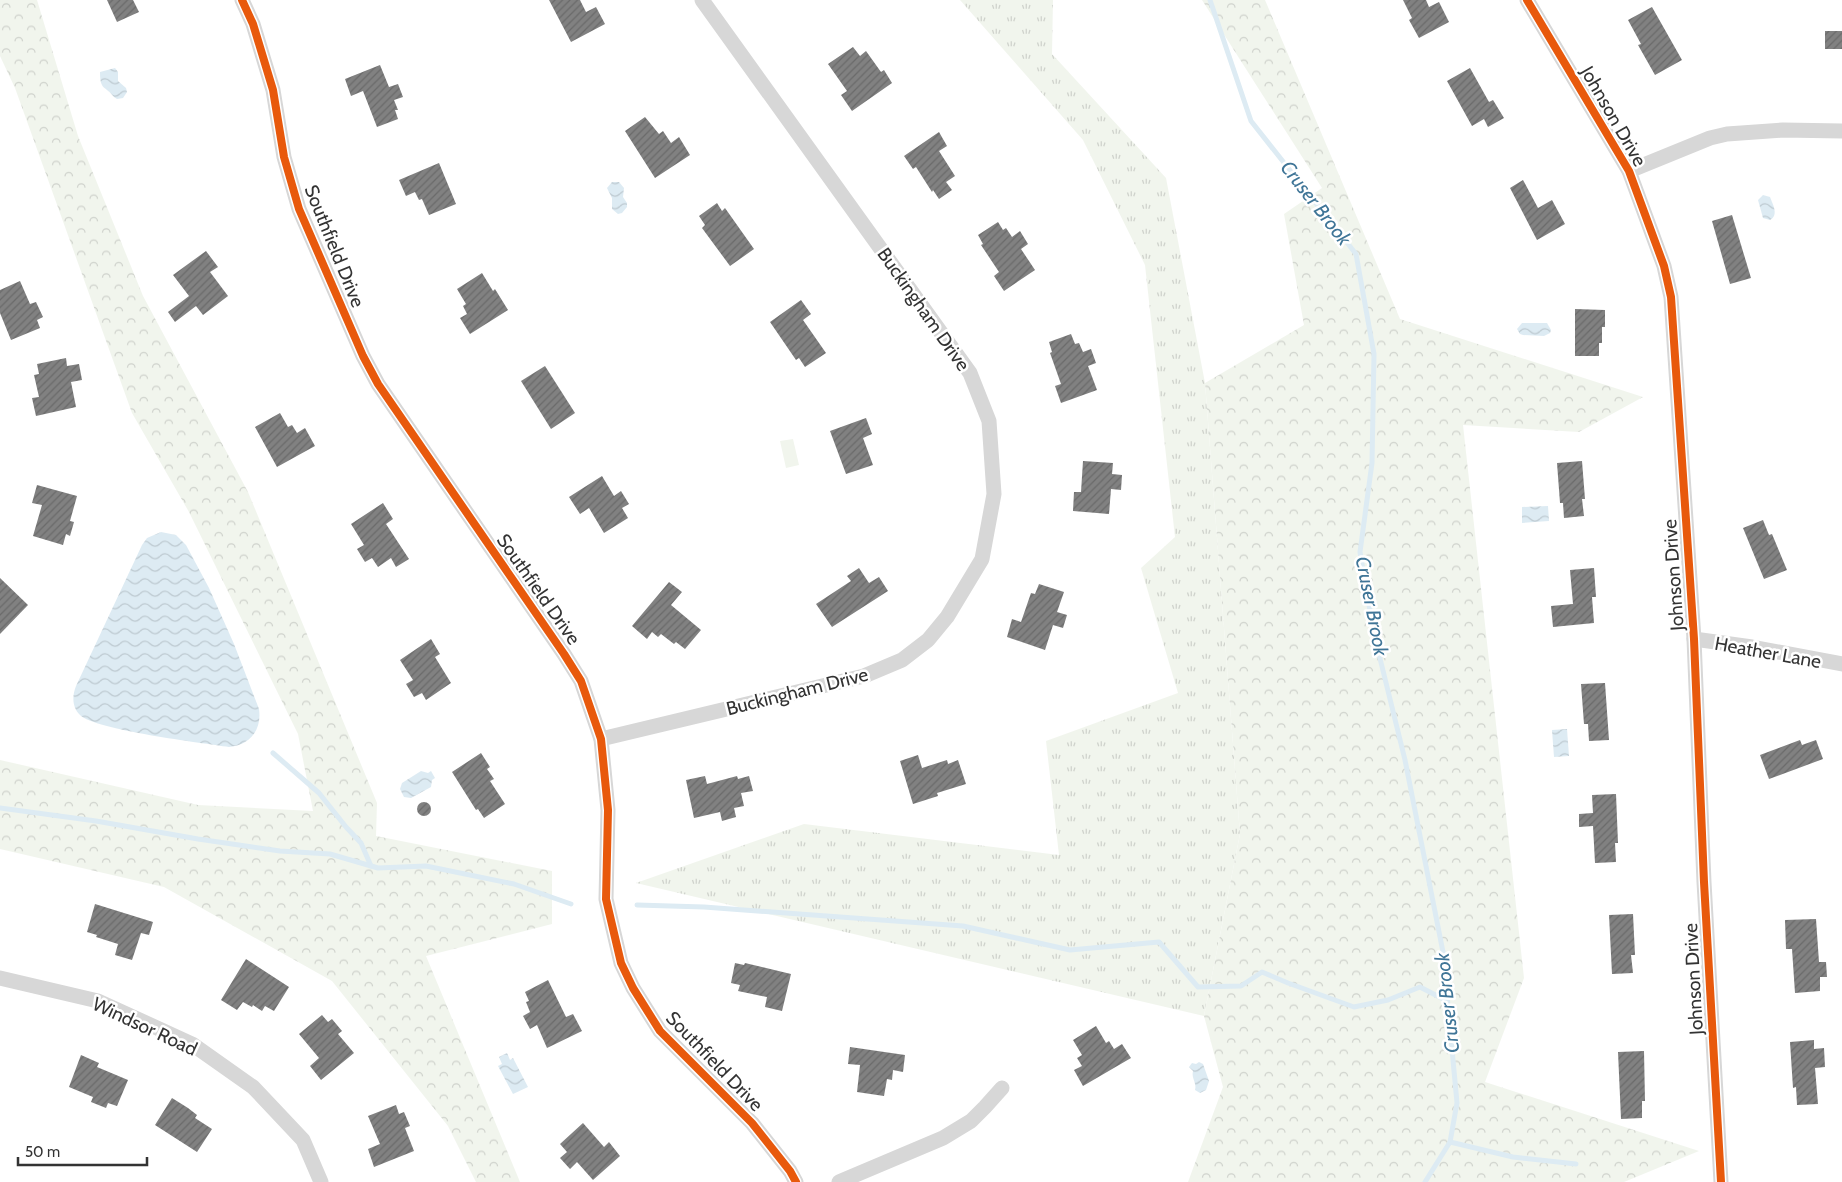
<svg xmlns="http://www.w3.org/2000/svg" width="1842" height="1182" viewBox="0 0 1842 1182" font-family="Cabin,sans-serif">
<style>
.grass{fill:url(#grass-tufts)}
.forest{fill:url(#forest-crowns)}
.garden{fill:#f1f5ed}
.water{fill:url(#water-waves)}
.lines{fill:none;stroke-linecap:round;stroke-linejoin:round}
.stream{stroke:#ddebf3;stroke-width:5}
.building{fill:url(#building-hatch)}
.minor{stroke:#d7d7d7;stroke-width:15}
.cycleway-casing{stroke:#fff;stroke-width:11}
.cycleway{stroke:#e8590c;stroke-width:8}
.labels{text-anchor:middle;stroke-width:5;stroke-linejoin:round;paint-order:stroke}
.street-label{font-size:19px;fill:#333;stroke:#fff}
.water-label{font-size:20px;font-style:italic;fill:#3f7597;stroke:#fff}
</style>
<defs>
<pattern id="grass-tufts" width="24" height="20" patternUnits="userSpaceOnUse" patternTransform="scale(1.25)"><rect width="24" height="20" fill="#f1f5ed"/><path d="M3 7l-1-3M5 7V3M7 7l1-3M15 17l-1-3M17 17v-4M19 17l1-3" fill="none" stroke="#cfd2cc"/></pattern>
<pattern id="forest-crowns" width="20" height="18" patternUnits="userSpaceOnUse" patternTransform="scale(1.25)"><rect width="20" height="18" fill="#f1f5ed"/><path d="M2 6a3 3 0 1 1 6 0M12 15a3 3 0 1 1 6 0" fill="none" stroke="#cfd2cc"/></pattern>
<pattern id="water-waves" width="16" height="10" patternUnits="userSpaceOnUse" patternTransform="scale(1.25)"><rect width="16" height="10" fill="#ddebf3"/><path d="M0 5q4-4 8 0t8 0" fill="none" stroke="#becad1"/></pattern>
<pattern id="building-hatch" width="6" height="6" patternUnits="userSpaceOnUse" patternTransform="scale(1.25)"><rect width="6" height="6" fill="#818181"/><path d="M-1 1l2-2M0 6l6-6M5 7l2-2" fill="none" stroke="#6a6a6a"/></pattern>
</defs>
<rect width="100%" height="100%" fill="#fff"/>
<path class="grass" d="M 960,0 L 1053,0 L 1052,54 L 1166,178 L 1205,383 L 1240,834 L 1204,1016 L 636,883 L 804,824 L 1059,855 L 1046,741 L 1178,693 L 1141,568 L 1175,537 L 1145,265 L 1083,140 Z"/>
<g class="forest">
<path d="M 0,0 L 37,0 L 78,136 L 143,296 L 248,492 L 377,803 L 376,836 L 552,871 L 552,924 L 426,956 L 520,1182 L 476,1182 L 448,1126 L 332,981 L 164,887 L 0,849 L 0,760 L 198,805 L 313,811 L 298,734 L 189,512 L 132,413 L 15,88 L 0,56 Z"/>
<path d="M 1202,0 L 1265,0 L 1400,319 L 1643,397 L 1579,432 L 1463,425 L 1524,978 L 1485,1082 L 1699,1151 L 1624,1182 L 1188,1182 L 1223,1087 L 1204,1016 L 1240,834 L 1205,383 L 1304,325 L 1284,214 L 1322,188 Z"/>
</g>
<path class="garden" d="M 793,439 L 799,465 L 786,468 L 780,441 Z"/>
<g class="water">
<path d="M 115,68 L 118,72 L 118,81 L 126,88 L 127,92 L 123,98 L 117,99 L 114,97 C 105,85 100,91 100,72 Z"/>
<path d="M 612,182 L 619,182 L 624,188 L 623,197 L 627,203 L 627,207 L 622,213 L 618,214 L 612,209 L 612,198 L 607,188 Z"/>
<path d="M 1763,195 L 1770,197 C 1773,205 1779,215 1770,220 L 1763,218 L 1758,200 Z"/>
<path d="M 1522,323 L 1547,323 L 1551,330 L 1550,333 L 1544,336 L 1523,335 L 1520,334 L 1517,329 Z"/>
<path d="M 1548,506 L 1549,521 L 1522,523 L 1522,507 Z"/>
<path d="M 161,532 L 176,535 L 186,545 L 209,588 L 234,644 L 259,709 C 262,730 250,745 229,747 C 203,743 95,730 80,715 C 72,707 72,696 76,686 L 142,545 L 147,538 Z"/>
<path d="M 1567,729 L 1569,756 L 1554,757 L 1552,730 Z"/>
<path d="M 421,771 L 428,773 L 431,771 L 435,778 L 432,780 L 431,787 L 411,798 L 404,797 L 400,789 L 402,783 Z"/>
<path d="M 507,1053 L 510,1060 L 513,1058 L 528,1087 L 513,1094 L 498,1066 L 502,1064 L 499,1057 Z"/>
<path d="M 1199,1062 L 1203,1064 L 1209,1081 L 1206,1090 L 1200,1093 L 1195,1090 C 1197,1083 1191,1078 1193,1071 L 1189,1067 L 1192,1063 L 1196,1064 Z"/>
</g>
<g class="lines">
<g class="stream">
<path d="M 1210,0 L 1251,121 L 1356,254 L 1374,354 L 1372,463 L 1360,552 L 1374,634 L 1405,760 L 1443,952 L 1457,1103 L 1450,1142 L 1425,1182"/>
<path d="M 273,753 L 319,793 L 346,827 L 361,843 L 371,866"/>
<path d="M 0,808 L 96,821 L 198,839 L 280,851 L 330,854 L 378,868 L 426,866 L 514,884 L 571,904"/>
<path d="M 637,905 L 704,907 L 963,926 L 1070,950 L 1159,942 L 1198,987 L 1241,986 L 1262,972 L 1288,983 L 1354,1007 L 1388,1000 L 1420,987 L 1447,1001"/>
<path d="M 1450,1142 L 1513,1157 L 1576,1164"/>
</g>
</g>
<g class="building">
<path d="M 107,0 L 133,0 L 139,12 L 117,22 Z"/>
<path d="M 549,0 L 580,0 L 586,12 L 596,7 L 605,24 L 571,42 Z"/>
<path d="M 1403,0 L 1426,0 L 1429,7 L 1439,2 L 1449,22 L 1419,38 L 1409,20 L 1412,18 Z"/>
<path d="M 1652,7 L 1682,60 L 1655,75 L 1638,45 L 1641,44 L 1628,20 Z"/>
<rect x="1825" y="31" width="17" height="18"/>
<path d="M 853,47 L 860,56 L 866,51 L 881,72 L 884,70 L 892,83 L 852,111 L 841,95 L 847,91 L 828,64 Z"/>
<path d="M 380,65 L 389,87 L 398,84 L 403,97 L 394,100 L 398,110 L 395,110 L 398,119 L 377,127 L 363,91 L 351,96 L 345,79 Z"/>
<path d="M 1470,68 L 1489,102 L 1493,100 L 1504,118 L 1488,127 L 1484,119 L 1472,126 L 1447,81 Z"/>
<path d="M 645,117 L 659,134 L 663,131 L 671,143 L 679,137 L 690,155 L 655,178 L 625,131 Z"/>
<path d="M 939,132 L 947,146 L 939,151 L 955,176 L 946,182 L 952,190 L 939,199 L 933,190 L 932,192 L 916,167 L 913,169 L 904,156 Z"/>
<path d="M 439,163 L 456,204 L 429,215 L 422,199 L 419,200 L 415,192 L 406,196 L 399,180 Z"/>
<path d="M 1523,180 L 1538,208 L 1552,200 L 1565,224 L 1537,240 L 1510,188 Z"/>
<path d="M 717,203 L 722,211 L 725,208 L 754,249 L 730,266 L 702,228 L 705,225 L 699,216 Z"/>
<path d="M 1732,215 L 1751,278 L 1730,284 L 1712,221 Z"/>
<path d="M 998,222 L 1003,230 L 1006,228 L 1012,237 L 1020,231 L 1028,244 L 1021,249 L 1035,270 L 1004,291 L 994,276 L 999,272 L 981,245 L 983,244 L 978,235 Z"/>
<path d="M 206,251 L 218,267 L 210,272 L 228,296 L 203,315 L 196,306 L 175,322 L 168,312 L 189,296 L 173,275 Z"/>
<path d="M 482,273 L 493,291 L 495,289 L 508,310 L 470,334 L 460,318 L 467,314 L 463,306 L 466,304 L 457,289 Z"/>
<path d="M 20,281 L 30,304 L 36,302 L 43,317 L 37,320 L 40,328 L 11,340 L 0,313 L 0,290 Z"/>
<path d="M 801,300 L 811,314 L 803,320 L 826,353 L 805,367 L 799,358 L 796,360 L 770,322 Z"/>
<path d="M 1575,309 L 1605,310 L 1605,327 L 1602,327 L 1602,343 L 1599,343 L 1599,356 L 1575,356 Z"/>
<path d="M 1071,334 L 1075,344 L 1079,343 L 1083,352 L 1091,349 L 1096,363 L 1088,366 L 1097,390 L 1061,403 L 1055,386 L 1061,384 L 1050,353 L 1052,352 L 1049,342 Z"/>
<path d="M 66,358 L 67,366 L 79,364 L 82,380 L 71,382 L 76,407 L 36,416 L 32,398 L 39,397 L 34,375 L 39,374 L 37,364 Z"/>
<path d="M 545,366 L 575,413 L 551,429 L 521,381 Z"/>
<path d="M 280,413 L 288,427 L 292,425 L 297,433 L 305,428 L 315,446 L 277,467 L 255,427 Z"/>
<path d="M 866,418 L 872,434 L 863,438 L 873,465 L 846,474 L 830,431 Z"/>
<path d="M 1083,461 L 1113,463 L 1112,474 L 1122,475 L 1121,490 L 1111,489 L 1109,514 L 1073,511 L 1074,492 L 1081,492 Z"/>
<path d="M 1582,461 L 1585,499 L 1582,499 L 1584,516 L 1564,518 L 1563,503 L 1560,503 L 1557,463 Z"/>
<path d="M 602,476 L 614,496 L 621,491 L 629,504 L 622,508 L 628,518 L 604,533 L 589,508 L 580,514 L 569,497 Z"/>
<path d="M 37,485 L 77,496 L 70,521 L 74,522 L 70,536 L 66,534 L 63,545 L 33,536 L 42,505 L 32,503 Z"/>
<path d="M 383,503 L 393,519 L 386,524 L 409,559 L 396,567 L 391,558 L 378,567 L 372,558 L 365,562 L 357,549 L 364,545 L 351,524 Z"/>
<path d="M 1763,520 L 1769,535 L 1772,534 L 1787,570 L 1764,579 L 1743,528 Z"/>
<path d="M 859,568 L 869,583 L 879,577 L 888,591 L 832,627 L 816,604 L 851,581 L 847,576 Z"/>
<path d="M 1594,568 L 1596,597 L 1592,597 L 1594,623 L 1553,627 L 1551,606 L 1573,604 L 1570,570 Z"/>
<path d="M 0,578 L 28,605 L 0,634 Z"/>
<path d="M 669,582 L 682,592 L 671,605 L 701,630 L 685,649 L 676,642 L 674,644 L 661,634 L 658,637 L 652,632 L 647,639 L 632,626 Z"/>
<path d="M 1039,584 L 1064,592 L 1057,612 L 1067,615 L 1063,628 L 1053,625 L 1045,650 L 1007,637 L 1012,619 L 1021,622 L 1031,593 L 1035,594 Z"/>
<path d="M 431,639 L 440,654 L 435,657 L 451,683 L 426,700 L 422,693 L 414,697 L 406,684 L 413,680 L 400,660 Z"/>
<path d="M 1605,683 L 1609,740 L 1589,741 L 1588,724 L 1584,724 L 1581,684 Z"/>
<path d="M 1800,740 L 1802,745 L 1816,740 L 1823,759 L 1769,779 L 1760,755 Z"/>
<path d="M 481,753 L 490,767 L 487,769 L 494,779 L 490,781 L 505,804 L 484,818 L 478,809 L 476,810 L 452,772 Z"/>
<path d="M 918,755 L 922,768 L 947,760 L 948,764 L 958,760 L 966,784 L 937,793 L 938,796 L 913,804 L 900,761 Z"/>
<path d="M 705,776 L 707,784 L 737,776 L 738,779 L 749,776 L 753,791 L 741,793 L 744,806 L 734,808 L 736,817 L 722,821 L 720,812 L 694,818 L 686,780 Z"/>
<path d="M 1616,794 L 1618,843 L 1615,843 L 1616,862 L 1595,863 L 1593,826 L 1579,827 L 1579,814 L 1593,813 L 1592,795 Z"/>
<circle cx="424" cy="809" r="7"/>
<path d="M 95,904 L 153,922 L 149,935 L 141,933 L 132,960 L 115,955 L 118,944 L 96,937 L 97,935 L 87,932 Z"/>
<path d="M 1633,914 L 1635,955 L 1631,955 L 1633,973 L 1612,974 L 1609,915 Z"/>
<path d="M 1816,919 L 1819,962 L 1826,962 L 1827,977 L 1820,977 L 1820,991 L 1795,993 L 1792,949 L 1786,949 L 1785,920 Z"/>
<path d="M 246,959 L 289,987 L 274,1011 L 265,1006 L 262,1011 L 253,1005 L 252,1007 L 243,1002 L 237,1010 L 221,1000 Z"/>
<path d="M 735,963 L 744,965 L 745,963 L 791,974 L 782,1011 L 765,1007 L 767,997 L 738,991 L 740,985 L 731,983 Z"/>
<path d="M 548,980 L 566,1017 L 573,1014 L 582,1031 L 547,1048 L 537,1025 L 530,1029 L 523,1016 L 530,1012 L 526,1002 L 529,1001 L 525,992 Z"/>
<path d="M 322,1015 L 328,1022 L 332,1019 L 342,1031 L 338,1034 L 354,1053 L 321,1080 L 310,1066 L 319,1058 L 299,1034 Z"/>
<path d="M 1096,1026 L 1106,1043 L 1109,1041 L 1114,1049 L 1122,1044 L 1131,1058 L 1083,1086 L 1074,1070 L 1082,1066 L 1077,1058 L 1082,1055 L 1073,1040 Z"/>
<path d="M 1814,1040 L 1814,1049 L 1824,1048 L 1825,1067 L 1815,1068 L 1818,1104 L 1797,1105 L 1796,1087 L 1793,1088 L 1790,1042 Z"/>
<path d="M 850,1047 L 905,1055 L 903,1072 L 893,1070 L 892,1080 L 887,1079 L 884,1096 L 857,1092 L 860,1065 L 848,1064 Z"/>
<path d="M 1644,1051 L 1645,1101 L 1642,1101 L 1642,1118 L 1621,1119 L 1618,1052 Z"/>
<path d="M 81,1055 L 99,1063 L 97,1067 L 128,1080 L 117,1106 L 108,1103 L 106,1108 L 91,1102 L 93,1097 L 69,1087 Z"/>
<path d="M 172,1098 L 188,1108 L 197,1115 L 195,1118 L 212,1129 L 197,1152 L 155,1125 Z"/>
<path d="M 396,1105 L 399,1114 L 404,1112 L 410,1126 L 405,1128 L 414,1151 L 374,1167 L 368,1149 L 380,1144 L 368,1116 Z"/>
<path d="M 583,1123 L 604,1147 L 609,1142 L 620,1156 L 593,1180 L 577,1162 L 570,1169 L 560,1158 L 567,1152 L 560,1144 Z"/>
</g>
<g class="lines">
<g class="minor">
<path d="M 242,0 L 253,24 L 273,90 L 284,157 L 299,209 L 363,356 L 378,384 L 564,654 L 581,681 L 601,739 L 608,810 L 606,899 L 621,963 L 633,988 L 660,1031 L 752,1123 L 790,1171 L 796,1182"/>
<path d="M 1527,0 L 1629,171 L 1664,266 L 1671,297 L 1694,639 L 1704,882 L 1721,1182"/>
<path d="M 1629,171 L 1710,138 L 1727,134 L 1783,130 L 1842,131"/>
<path d="M 1694,639 L 1752,647 L 1842,664"/>
<path d="M 601,739 L 864,676 L 902,660 L 928,640 L 947,617 L 982,559 L 994,494 L 989,421 L 970,373 L 702,0"/>
<path d="M 0,978 L 98,1001 L 192,1044 L 253,1087 L 303,1140 L 321,1182"/>
<path d="M 839,1182 L 943,1138 L 971,1121 L 985,1107 L 1002,1088"/>
</g>
<g class="cycleway-casing">
<g id="cycleway">
<path d="M 242,0 L 253,24 L 273,90 L 284,157 L 299,209 L 363,356 L 378,384 L 564,654 L 581,681 L 601,739 L 608,810 L 606,899 L 621,963 L 633,988 L 660,1031 L 752,1123 L 790,1171 L 796,1182"/>
<path d="M 1527,0 L 1629,171 L 1664,266 L 1671,297 L 1694,639 L 1704,882 L 1721,1182"/>
</g>
</g>
<use href="#cycleway" class="cycleway"/>
</g>
<g class="labels">
<g class="street-label">
<text transform="translate(1614 116) rotate(60)" y="7">Johnson Drive</text>
<text transform="translate(335 246) rotate(68)" y="7">Southfield Drive</text>
<text transform="translate(924 309) rotate(55)" y="7">Buckingham Drive</text>
<text transform="translate(1673 575) rotate(-94)" y="7">Johnson Drive</text>
<text transform="translate(539 589) rotate(55)" y="7">Southfield Drive</text>
<text transform="translate(1768 652) rotate(10)" y="7">Heather Lane</text>
<text transform="translate(797 691) rotate(-14)" y="7">Buckingham Drive</text>
<text transform="translate(1693 979) rotate(-93)" y="7">Johnson Drive</text>
<text transform="translate(145 1026) rotate(25)" y="7">Windsor Road</text>
<text transform="translate(715 1061) rotate(46)" y="7">Southfield Drive</text>
</g>
<g class="water-label">
<text transform="translate(1316 203) rotate(52)" y="7">Cruser Brook</text>
<text transform="translate(1372 606) rotate(79)" y="7">Cruser Brook</text>
<text transform="translate(1447 1003) rotate(-96)" y="7">Cruser Brook</text>
</g>
</g>
<path d="M18 1157v8h129v-8" fill="none" stroke="#333333" stroke-width="2.5"/>
<text x="25" y="1157" font-size="15" fill="#333333" stroke="#ffffff" stroke-width="4" paint-order="stroke">50 m</text>
</svg>
